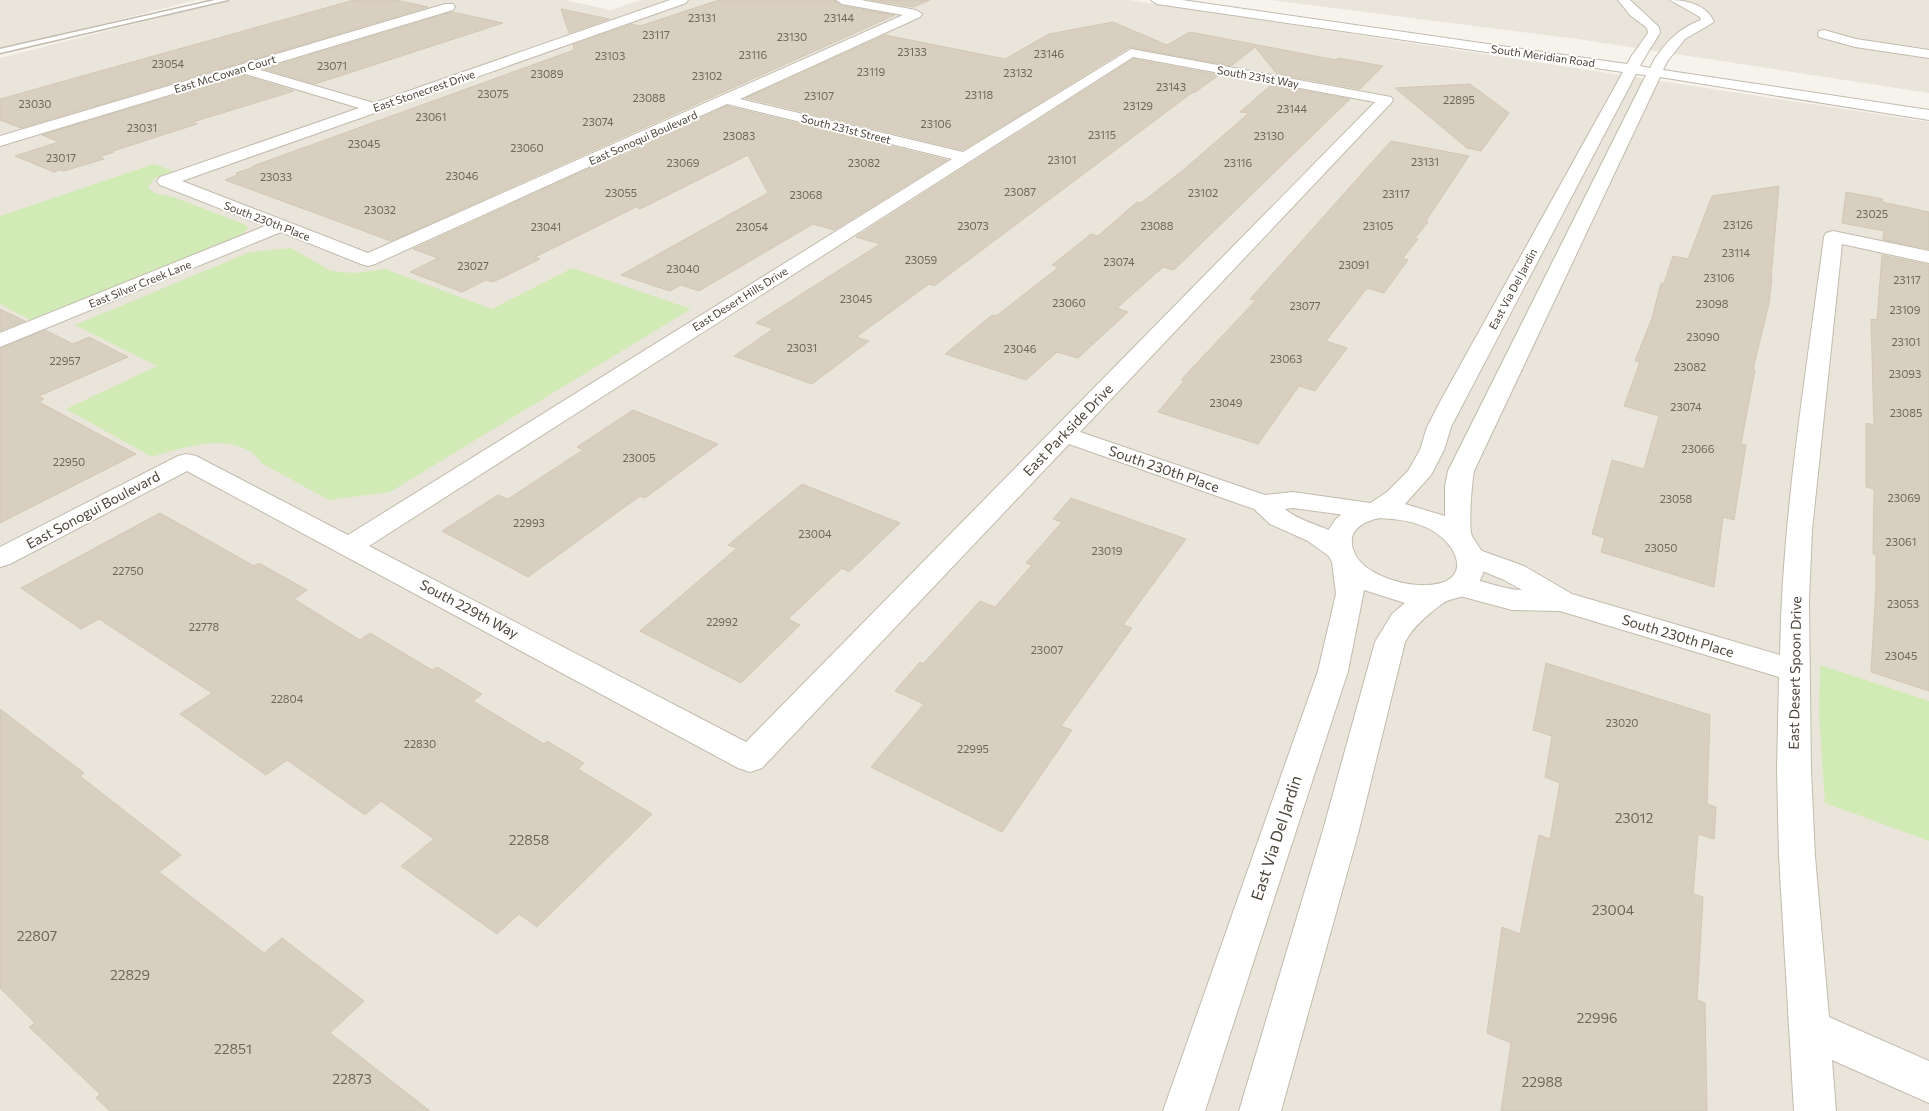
<svg xmlns="http://www.w3.org/2000/svg" width="1929" height="1111" viewBox="0 0 1929 1111" font-family="Commissioner,sans-serif">
<style>
.residential{fill:#eae5da}
.green{fill:#d2eab5}
.building{fill:#d8cfc1;stroke:#d3c7b4}
.lines{fill:none;stroke-linecap:round;stroke-linejoin:round}
.service-casing{stroke:#c2bbae;stroke-width:3}
.minor-casing{stroke:#c2bbae;stroke-width:2}
.tertiary-casing{stroke:#c2bbae;stroke-width:2}
.service{fill:#fff;fill-rule:evenodd}
.minor{fill:#fff;fill-rule:evenodd}
.tertiary{fill:#fff;fill-rule:evenodd}
.labels{text-anchor:middle;stroke-width:4;stroke-linejoin:round;paint-order:stroke}
.number-label{font-size:11px;fill:#6e675b}
.far-street-label{font-size:11px;fill:#4b4439;stroke:#fff}
.street-label{font-size:14px;fill:#4b4439;stroke:#fff}
.near-number-label{font-size:14px;fill:#6e675b}
.near-street-label{font-size:16px;fill:#4b4439;stroke:#fff}
</style>
<rect width="100%" height="100%" fill="#f6f3ec"/>
<g class="residential">
<path d="M 0,0 L 196,0 L 0,50 Z"/>
<path d="M 228,0 L 565,0 L 611,10 L 641,0 L 1130,0 L 1929,122 L 1929,1111 L 0,1111 L 0,58 Z"/>
<path d="M 1270,0 L 1929,0 L 1929,93 L 1584,40 Z"/>
</g>
<g class="green">
<path d="M 154,164 L 173,171 L 155,178 L 148,187 L 154,193 L 173,197 L 244,224 L 248,228 L 244,233 L 232,239 L 30,320 L 0,304 L 0,216 Z"/>
<path d="M 291,248 L 331,271 L 353,273 L 385,269 L 492,309 L 572,268 L 691,309 L 390,492 L 329,500 L 261,463 C 240,429 182,447 152,457 L 66,409 L 157,366 L 75,325 L 250,252 Z"/>
<path d="M 1820,665 L 1929,701 L 1929,841 L 1825,803 L 1819,715 Z"/>
</g>
<g class="building">
<path d="M 354,0 L 396,0 L 428,7 L 21,128 L 0,120 L 0,99 Z"/>
<path d="M 719,0 L 834,0 L 842,6 L 895,15 L 391,241 L 225,180 L 239,174 L 236,173 L 254,167 L 253,166 L 574,50 L 573,45 L 632,24 L 640,26 Z"/>
<path d="M 871,0 L 930,0 L 913,7 Z"/>
<path d="M 561,9 L 609,19 L 569,33 Z"/>
<path d="M 452,12 L 503,23 L 315,84 L 264,69 Z"/>
<path d="M 1113,22 L 1167,45 L 1190,32 L 1336,60 L 1338,58 L 1383,66 L 1360,89 L 1277,74 L 1255,47 L 1231,66 L 1130,47 L 963,150 L 746,98 L 885,35 L 1005,59 L 1049,34 Z"/>
<path d="M 1133,59 L 1219,75 L 1194,93 L 1193,92 L 934,286 L 929,284 L 856,337 L 869,341 L 812,384 L 734,356 L 773,329 L 756,323 L 880,244 L 856,237 Z"/>
<path d="M 242,75 L 294,91 L 193,122 L 197,124 L 113,151 L 114,152 L 99,157 L 104,159 L 64,171 L 60,170 L 54,172 L 15,156 L 59,142 L 42,135 Z"/>
<path d="M 1470,84 L 1509,113 L 1481,151 L 1467,148 L 1395,88 Z"/>
<path d="M 1271,85 L 1350,99 L 1174,270 L 1163,267 L 1117,308 L 1128,312 L 1078,358 L 1057,352 L 1026,380 L 945,354 L 992,315 L 996,316 L 1059,267 L 1052,265 L 1091,234 L 1098,236 L 1137,202 L 1141,203 L 1182,171 L 1249,113 L 1240,112 Z"/>
<path d="M 727,106 L 947,160 L 834,230 L 813,224 L 699,291 L 681,285 L 670,291 L 621,275 L 768,193 L 748,155 L 640,209 L 636,207 L 535,257 L 540,259 L 493,282 L 486,280 L 462,292 L 410,272 L 438,258 L 413,249 Z"/>
<path d="M 1391,141 L 1469,156 L 1426,221 L 1428,222 L 1415,238 L 1418,239 L 1403,258 L 1408,260 L 1384,293 L 1367,288 L 1326,341 L 1347,348 L 1315,391 L 1299,386 L 1258,444 L 1158,412 L 1184,381 L 1181,380 L 1256,300 L 1250,299 Z"/>
<path d="M 1779,186 L 1771,278 L 1772,278 L 1769,303 L 1753,370 L 1755,370 L 1741,444 L 1746,445 L 1734,520 L 1723,517 L 1714,587 L 1601,552 L 1605,538 L 1592,534 L 1612,460 L 1644,469 L 1659,416 L 1624,406 L 1640,362 L 1635,361 L 1652,318 L 1661,283 L 1664,283 L 1673,256 L 1688,259 L 1712,196 Z"/>
<path d="M 1846,192 L 1883,199 L 1882,202 L 1929,212 L 1929,249 L 1883,240 L 1884,231 L 1842,223 Z"/>
<path d="M 1882,255 L 1929,265 L 1929,691 L 1871,672 L 1876,587 L 1876,554 L 1873,554 L 1874,489 L 1866,487 L 1866,423 L 1874,425 L 1871,319 L 1877,320 Z"/>
<path d="M 0,309 L 25,321 L 0,331 Z"/>
<path d="M 45,330 L 73,344 L 89,337 L 128,357 L 39,396 L 44,399 L 39,402 L 136,454 L 0,523 L 0,349 Z"/>
<path d="M 633,410 L 718,444 L 645,498 L 640,496 L 528,577 L 442,531 L 498,495 L 508,499 L 583,450 L 577,447 Z"/>
<path d="M 802,484 L 900,523 L 849,572 L 842,568 L 788,619 L 800,625 L 741,683 L 640,631 L 737,548 L 728,545 Z"/>
<path d="M 1071,498 L 1186,539 L 1123,625 L 1132,628 L 1061,726 L 1072,730 L 1002,832 L 871,767 L 924,704 L 895,691 L 920,662 L 923,664 L 980,601 L 995,607 L 1032,565 L 1026,563 L 1062,522 L 1053,519 Z"/>
<path d="M 160,513 L 254,566 L 259,563 L 307,590 L 294,599 L 360,640 L 370,633 L 432,670 L 437,667 L 482,694 L 473,701 L 544,744 L 547,741 L 584,763 L 578,769 L 652,814 L 537,927 L 519,914 L 497,934 L 401,866 L 434,839 L 381,801 L 365,815 L 287,760 L 266,775 L 180,714 L 212,693 L 99,619 L 81,629 L 21,588 Z"/>
<path d="M 1546,663 L 1710,715 L 1707,804 L 1716,807 L 1714,839 L 1698,834 L 1693,894 L 1703,897 L 1697,1000 L 1705,1003 L 1707,1111 L 1501,1111 L 1511,1043 L 1487,1033 L 1502,927 L 1520,934 L 1539,835 L 1550,839 L 1560,783 L 1545,777 L 1552,736 L 1533,730 Z"/>
<path d="M 0,709 L 84,773 L 80,776 L 181,855 L 159,872 L 264,953 L 282,938 L 364,1001 L 330,1033 L 430,1111 L 110,1111 L 96,1098 L 100,1094 L 29,1027 L 35,1023 L 0,988 Z"/>
</g>
<g class="lines">
<g class="service-casing">
<path id="service" d="M 215,0 L 228,0 L 0,53 L 0,49 Z"/>
</g>
<g class="minor-casing">
<g id="minor">
<path d="M 670,0 L 688,0 L 686,3 L 182,181 L 368,253 L 903,15 L 842,4 L 836,0 L 861,0 L 916,10 L 922,14 L 920,17 L 740,99 L 963,152 L 1131,49 L 1391,97 L 1393,100 L 1391,103 L 1080,432 L 1265,495 L 1293,492 L 1384,505 L 1388,511 L 1384,517 L 1375,519 L 1293,508 L 1285,509 C 1304,526 1337,525 1354,551 L 1350,557 L 1340,560 L 1330,557 L 1308,541 L 1270,524 L 1254,509 L 1069,444 L 762,768 L 750,772 L 738,768 L 187,471 L 10,564 L 0,567 L 0,547 L 178,456 L 187,454 L 196,456 L 348,535 L 952,159 L 727,104 L 375,264 L 368,266 L 361,264 L 281,232 L 0,347 L 0,333 L 265,226 L 160,185 L 157,181 L 160,177 L 359,108 L 242,73 L 0,146 L 0,136 L 445,4 L 453,4 L 455,7 L 453,10 L 257,69 L 374,103 ZM 1133,57 L 1375,102 L 746,742 L 369,546 Z"/>
<path d="M 1618,0 L 1630,0 L 1659,27 L 1660,33 L 1643,60 L 1638,61 L 1631,57 L 1648,33 L 1647,28 L 1630,15 Z"/>
<path d="M 1670,0 C 1687,0 1707,5 1714,22 L 1685,39 L 1666,63 L 1661,64 L 1654,60 C 1667,41 1679,28 1701,20 L 1700,17 Z"/>
<path d="M 1824,30 L 1856,39 L 1929,50 L 1929,58 L 1855,47 L 1819,37 L 1818,34 L 1819,31 Z"/>
<path d="M 1833,231 L 1929,251 L 1929,263 L 1842,244 L 1812,530 L 1809,601 L 1811,771 L 1815,856 L 1829,1017 L 1929,1061 L 1929,1103 L 1832,1060 L 1836,1111 L 1794,1111 L 1779,856 L 1777,771 L 1779,677 L 1560,611 L 1512,610 L 1449,593 L 1445,586 L 1449,579 C 1472,573 1498,590 1522,590 L 1504,580 L 1461,562 L 1457,556 L 1461,550 L 1471,547 L 1524,566 L 1572,594 L 1780,655 C 1782,515 1806,376 1824,237 L 1826,233 Z"/>
</g>
</g>
<g class="tertiary-casing">
<path id="tertiary" d="M 1151,0 L 1182,0 L 1627,64 L 1633,54 L 1638,53 L 1645,57 L 1640,66 L 1650,68 L 1656,57 L 1661,56 L 1668,60 L 1663,70 L 1929,110 L 1929,120 L 1660,77 L 1474,471 C 1472,482 1468,527 1472,536 C 1477,546 1487,554 1485,566 C 1483,579 1474,591 1463,596 C 1456,599 1448,599 1442,604 C 1427,615 1414,626 1405,642 L 1359,830 L 1281,1111 L 1239,1111 L 1323,830 L 1375,642 L 1392,614 L 1405,603 L 1364,590 L 1348,671 L 1205,1111 L 1163,1111 L 1318,671 L 1336,594 L 1332,562 L 1327,553 L 1325,543 L 1326,534 L 1335,520 L 1343,513 L 1369,504 L 1387,492 L 1408,471 L 1420,450 L 1427,427 L 1441,400 L 1623,72 L 1157,4 ZM 1636,74 L 1646,75 L 1448,471 L 1445,486 L 1445,516 L 1405,504 L 1431,475 L 1444,450 L 1451,427 L 1465,400 ZM 1378,518 C 1398,519 1416,521 1433,531 C 1462,549 1470,583 1428,585 C 1402,587 1348,571 1352,538 C 1354,526 1368,521 1378,518 Z"/>
</g>
<use href="#service" class="service"/>
<use href="#minor" class="minor"/>
<use href="#tertiary" class="tertiary"/>
</g>
<g class="labels">
<g class="number-label">
<text x="702" y="22">23131</text>
<text x="839" y="22">23144</text>
<text x="656" y="39">23117</text>
<text x="792" y="41">23130</text>
<text x="912" y="56">23133</text>
<text x="1049" y="58">23146</text>
<text x="753" y="59">23116</text>
<text x="610" y="60">23103</text>
<text x="168" y="68">23054</text>
<text x="332" y="70">23071</text>
<text x="871" y="76">23119</text>
<text x="1018" y="77">23132</text>
<text x="547" y="78">23089</text>
<text x="707" y="80">23102</text>
<text x="1171" y="91">23143</text>
<text x="493" y="98">23075</text>
<text x="979" y="99">23118</text>
<text x="819" y="100">23107</text>
<text x="649" y="102">23088</text>
<text x="1459" y="104">22895</text>
<text x="35" y="108">23030</text>
<text x="1138" y="110">23129</text>
<text x="1292" y="113">23144</text>
<text x="431" y="121">23061</text>
<text x="598" y="126">23074</text>
<text x="936" y="128">23106</text>
<text x="142" y="132">23031</text>
<text x="1102" y="139">23115</text>
<text x="739" y="140">23083</text>
<text x="1269" y="140">23130</text>
<text x="364" y="148">23045</text>
<text x="527" y="152">23060</text>
<text x="61" y="162">23017</text>
<text x="1062" y="164">23101</text>
<text x="1425" y="166">23131</text>
<text x="683" y="167">23069</text>
<text x="864" y="167">23082</text>
<text x="1238" y="167">23116</text>
<text x="462" y="180">23046</text>
<text x="276" y="181">23033</text>
<text x="1020" y="196">23087</text>
<text x="621" y="197">23055</text>
<text x="1203" y="197">23102</text>
<text x="1396" y="198">23117</text>
<text x="806" y="199">23068</text>
<text x="380" y="214">23032</text>
<text x="1872" y="218">23025</text>
<text x="1738" y="229">23126</text>
<text x="973" y="230">23073</text>
<text x="1157" y="230">23088</text>
<text x="1378" y="230">23105</text>
<text x="546" y="231">23041</text>
<text x="752" y="231">23054</text>
<text x="1736" y="257">23114</text>
<text x="921" y="264">23059</text>
<text x="1119" y="266">23074</text>
<text x="1354" y="269">23091</text>
<text x="473" y="270">23027</text>
<text x="683" y="273">23040</text>
<text x="1719" y="282">23106</text>
<text x="1907" y="284">23117</text>
<text x="856" y="303">23045</text>
<text x="1069" y="307">23060</text>
<text x="1712" y="308">23098</text>
<text x="1305" y="310">23077</text>
<text x="1905" y="314">23109</text>
<text x="1703" y="341">23090</text>
<text x="1906" y="346">23101</text>
<text x="802" y="352">23031</text>
<text x="1020" y="353">23046</text>
<text x="1286" y="363">23063</text>
<text x="65" y="365">22957</text>
<text x="1690" y="371">23082</text>
<text x="1905" y="378">23093</text>
<text x="1226" y="407">23049</text>
<text x="1686" y="411">23074</text>
<text x="1906" y="417">23085</text>
<text x="1698" y="453">23066</text>
<text x="639" y="462">23005</text>
<text x="69" y="466">22950</text>
<text x="1904" y="502">23069</text>
<text x="1676" y="503">23058</text>
<text x="529" y="527">22993</text>
<text x="815" y="538">23004</text>
<text x="1901" y="546">23061</text>
<text x="1661" y="552">23050</text>
<text x="1107" y="555">23019</text>
<text x="128" y="575">22750</text>
<text x="1903" y="608">23053</text>
<text x="722" y="626">22992</text>
<text x="204" y="631">22778</text>
<text x="1047" y="654">23007</text>
<text x="1901" y="660">23045</text>
<text x="287" y="703">22804</text>
<text x="1622" y="727">23020</text>
<text x="420" y="748">22830</text>
<text x="973" y="753">22995</text>
</g>
<g class="far-street-label">
<text transform="translate(1543 56) rotate(8)" y="4">South Meridian Road</text>
<text transform="translate(225 74) rotate(-17)" y="4">East McCowan Court</text>
<text transform="translate(1258 77) rotate(10)" y="4">South 231st Way</text>
<text transform="translate(424 91) rotate(-19)" y="4">East Stonecrest Drive</text>
<text transform="translate(846 129) rotate(14)" y="4">South 231st Street</text>
<text transform="translate(643 138) rotate(-24)" y="4">East Sonoqui Boulevard</text>
<text transform="translate(267 221) rotate(21)" y="4">South 230th Place</text>
<text transform="translate(140 284) rotate(-22)" y="4">East Silver Creek Lane</text>
<text transform="translate(1513 289) rotate(-62)" y="4">East Via Del Jardin</text>
<text transform="translate(740 299) rotate(-32)" y="4">East Desert Hills Drive</text>
</g>
<g class="street-label">
<text transform="translate(1068 430) rotate(-46)" y="5">East Parkside Drive</text>
<text transform="translate(1164 469) rotate(19)" y="5">South 230th Place</text>
<text transform="translate(93 510) rotate(-28)" y="5">East Sonogui Boulevard</text>
<text transform="translate(469 609) rotate(28)" y="5">South 229th Way</text>
<text transform="translate(1678 636) rotate(17)" y="5">South 230th Place</text>
<text transform="translate(1795 673) rotate(-89)" y="5">East Desert Spoon Drive</text>
</g>
<g class="near-number-label">
<text x="1634" y="823">23012</text>
<text x="529" y="845">22858</text>
<text x="1613" y="915">23004</text>
<text x="37" y="941">22807</text>
<text x="130" y="980">22829</text>
<text x="1597" y="1023">22996</text>
<text x="233" y="1054">22851</text>
<text x="352" y="1084">22873</text>
<text x="1542" y="1087">22988</text>
</g>
<g class="near-street-label">
<text transform="translate(1276 838) rotate(-72)" y="6">East Via Del Jardin</text>
</g>
</g>
</svg>
